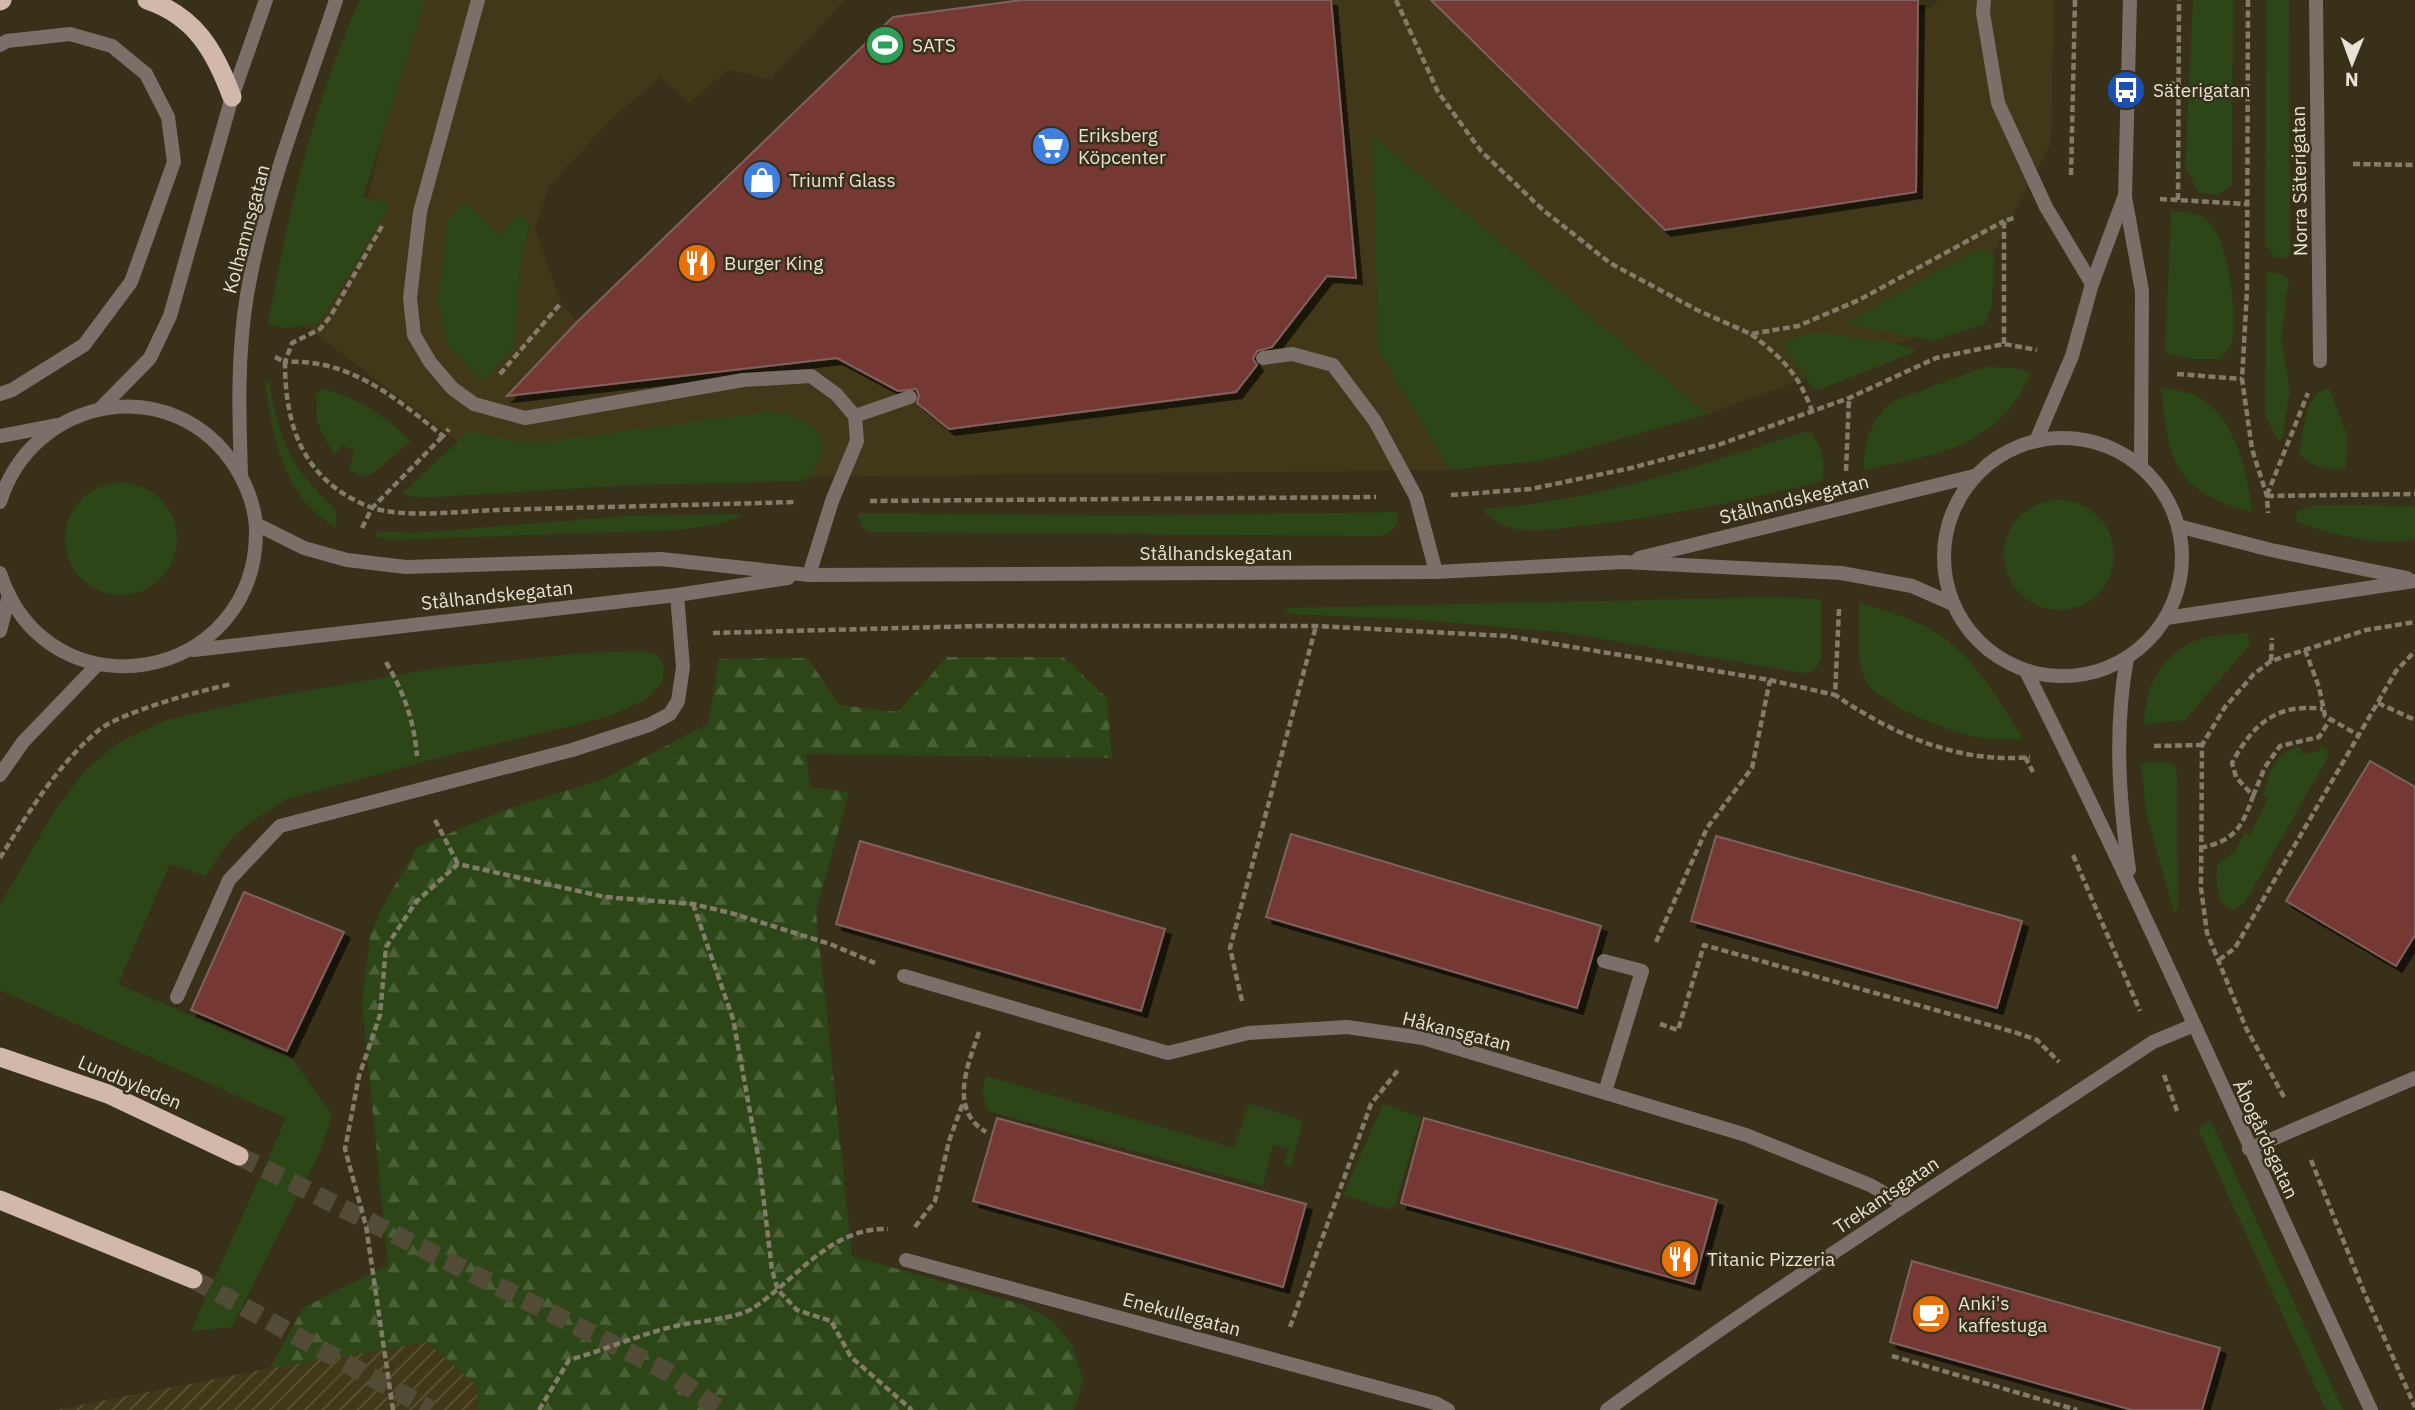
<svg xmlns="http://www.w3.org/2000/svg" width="2415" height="1410" viewBox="0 0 2415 1410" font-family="'IBM Plex Sans',sans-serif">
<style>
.built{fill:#413819}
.industrial{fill:url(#industrial-furrows)}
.grass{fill:#2c4618}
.forest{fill:url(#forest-firs)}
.building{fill:#743833;stroke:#7f625e;stroke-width:2;filter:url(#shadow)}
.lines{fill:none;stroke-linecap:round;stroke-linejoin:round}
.trunk-tunnel{stroke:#524b35;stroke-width:19;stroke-dasharray:19 10;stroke-linecap:butt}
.path{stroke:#827c69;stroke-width:4.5;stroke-dasharray:7 3.5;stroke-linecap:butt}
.service{stroke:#7a6f69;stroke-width:14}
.minor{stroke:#7a6f69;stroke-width:14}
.tertiary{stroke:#7a6f69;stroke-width:14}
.trunk{stroke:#d2b8aa;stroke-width:19}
.labels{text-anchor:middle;stroke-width:5;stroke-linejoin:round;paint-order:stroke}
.poi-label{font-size:19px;fill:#e6e2d4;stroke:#383019;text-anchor:start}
.street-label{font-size:19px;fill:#e6e2d4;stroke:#383019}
</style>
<defs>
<pattern id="industrial-furrows" width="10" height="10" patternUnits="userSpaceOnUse" patternTransform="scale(1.75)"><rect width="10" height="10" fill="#413819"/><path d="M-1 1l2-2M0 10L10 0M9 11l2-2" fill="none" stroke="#5c543a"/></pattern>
<pattern id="forest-firs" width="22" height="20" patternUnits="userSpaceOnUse" patternTransform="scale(1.75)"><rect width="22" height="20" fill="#2c4618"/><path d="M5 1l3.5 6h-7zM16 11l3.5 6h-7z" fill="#4b6039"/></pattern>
<filter id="shadow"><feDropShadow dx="6" dy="6" stdDeviation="0" flood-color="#0009"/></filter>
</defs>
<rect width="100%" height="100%" fill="#383019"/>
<path class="built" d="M 416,0 L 846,0 L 770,79 L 728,70 L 689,103 L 661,77 L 612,118 L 549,187 L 535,228 L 561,303 L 577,322 L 508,395 L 838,358 L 910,397 L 949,429 L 1236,392 L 1327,276 L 1331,0 L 1431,0 L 1665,230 L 1916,192 L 1918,17 L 1939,0 L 2054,0 L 2051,142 L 1958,321 L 1708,414 L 1545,460 L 1450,470 L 508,480 L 302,323 L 368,197 Z"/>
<path class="industrial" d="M 428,1342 L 477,1386 L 477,1410 L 55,1410 L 270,1368 Z"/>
<g class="grass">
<path d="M 360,0 L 425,0 L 363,197 L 390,205 L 319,323 L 288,328 L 268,325 C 287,217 314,100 360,0 Z"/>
<path d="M 2193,0 L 2233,0 L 2232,185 L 2218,195 L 2199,192 L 2185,168 Z"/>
<path d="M 2266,0 L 2289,0 L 2290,249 L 2288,258 L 2274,258 L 2271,250 L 2265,246 Z"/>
<path d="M 1373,136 L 1708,414 L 1545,460 L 1450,470 L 1378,349 Z"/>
<path d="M 461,205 L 468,205 L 499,235 L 522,213 L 530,224 L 520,266 L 514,345 L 483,382 L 448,346 L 438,302 L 448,220 Z"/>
<path d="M 2171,212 C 2184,212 2197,211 2207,220 C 2229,239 2237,314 2232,342 C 2231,348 2224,354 2220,359 L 2192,359 L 2165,353 Z"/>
<path d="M 1978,249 L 1990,252 L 1994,257 L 1992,305 L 1984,324 L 1934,341 L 1846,323 Z"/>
<path d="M 2266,272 L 2280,273 L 2289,280 L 2281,338 L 2290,391 L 2282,439 L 2278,440 L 2265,416 Z"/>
<path d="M 1819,333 L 1885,341 L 1915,349 L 1913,353 L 1818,390 L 1812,387 L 1783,345 L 1786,339 Z"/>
<path d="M 1985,367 L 2013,368 L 2031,372 C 2000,447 1936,455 1864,470 C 1863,442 1872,415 1896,400 Z"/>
<path d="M 265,382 L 269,382 C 280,444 290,466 336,510 L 336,528 C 283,497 273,438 265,382 Z"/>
<path d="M 322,388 C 361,400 381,413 411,441 L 372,474 L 360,476 L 349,470 L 354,451 L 343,445 L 334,454 L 317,423 L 316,395 Z"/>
<path d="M 2161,388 C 2176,390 2190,392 2203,400 C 2233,416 2251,479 2251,512 C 2174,492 2168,460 2161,388 Z"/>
<path d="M 2329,388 L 2347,436 L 2346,468 C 2327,470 2313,468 2299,454 C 2304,432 2303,393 2329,388 Z"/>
<path d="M 768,412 C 814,413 841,442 805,481 L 635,485 L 417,498 L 402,494 L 469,430 L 518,442 L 552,441 Z"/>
<path d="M 1803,432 L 1812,433 C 1822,450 1827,462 1822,481 C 1743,501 1662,517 1581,526 C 1560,528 1534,534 1512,528 C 1500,525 1490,518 1481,509 C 1593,502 1697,467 1803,432 Z"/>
<circle cx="121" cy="539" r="56"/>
<circle cx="2059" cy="555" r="55"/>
<path d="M 2315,505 L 2415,506 L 2415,538 C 2395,550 2317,532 2296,521 L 2297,511 Z"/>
<path d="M 1398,512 C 1399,529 1391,535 1375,536 L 869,532 L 862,527 L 858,513 L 1124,516 Z"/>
<path d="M 728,514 L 745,515 L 715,525 L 678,530 L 388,540 L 376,536 L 378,531 L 415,533 L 625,516 Z"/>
<path d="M 1774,597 L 1821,599 L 1821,657 L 1814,671 L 1804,673 L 1560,632 L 1406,619 L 1288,614 L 1286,608 Z"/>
<path d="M 1859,602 C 1883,610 1908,616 1930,629 C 1972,652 1999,700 2023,739 C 2009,739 1994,740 1980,738 C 1953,733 1874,704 1864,677 C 1856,655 1860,626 1859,602 Z"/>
<path d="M 2248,633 L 2250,643 L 2246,649 L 2185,720 L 2144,724 C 2145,686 2162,653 2200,639 C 2214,634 2233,635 2248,633 Z"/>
<path d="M 644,651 L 657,654 L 664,665 L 663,682 L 645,700 L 607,717 L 442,757 L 287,799 L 252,821 L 231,839 L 205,876 L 170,864 L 118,984 L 293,1060 L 332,1115 L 320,1152 L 232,1327 L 191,1331 L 286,1118 L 0,990 L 0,905 L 54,812 L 84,772 L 116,744 L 166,720 L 262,698 L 438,668 L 582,653 Z"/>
<path d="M 2319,746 L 2327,750 L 2328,757 L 2244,904 L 2233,910 C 2214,902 2216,881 2217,864 L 2234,852 L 2245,833 L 2250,835 L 2267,799 L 2263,795 C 2271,769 2273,753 2301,747 L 2302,754 L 2320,751 Z"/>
<path d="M 2162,761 L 2175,766 L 2177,775 L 2178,908 L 2174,913 L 2146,812 L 2141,764 Z"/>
<path d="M 986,1076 L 1234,1148 L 1249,1103 L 1303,1121 L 1291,1166 L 1284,1165 L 1289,1149 L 1273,1144 L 1263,1186 L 988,1111 L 982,1092 Z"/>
<path d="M 1383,1104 L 1421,1117 L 1395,1205 L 1387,1209 L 1343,1195 Z"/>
<path d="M 2211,1121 L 2343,1410 L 2326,1410 L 2198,1129 Z"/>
</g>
<path class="forest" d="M 947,657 L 1063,657 L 1107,698 L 1112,758 L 806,754 L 810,787 L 849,792 L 816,912 L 852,1256 L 1024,1305 L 1053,1321 L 1072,1344 L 1083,1380 L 1074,1410 L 477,1410 L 477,1386 L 428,1342 L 270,1368 L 303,1308 L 388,1265 L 362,1003 L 370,936 L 379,913 L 417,847 L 502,811 L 603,779 L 708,724 L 719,659 L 808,658 L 839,705 L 898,712 Z"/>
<g class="building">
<path d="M 1022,0 L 1331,0 L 1356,278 L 1327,276 L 1272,347 L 1257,351 L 1253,359 L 1257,365 L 1236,392 L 949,429 L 917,403 L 919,395 L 916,389 L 898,391 L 837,358 L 507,396 L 577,322 L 893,17 Z"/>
<path d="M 1431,0 L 1918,0 L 1916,192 L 1665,230 Z"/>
<path d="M 2370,761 L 2415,787 L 2415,935 L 2396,966 L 2286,901 Z"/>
<path d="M 1291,834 L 1601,926 L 1577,1008 L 1266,917 Z"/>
<path d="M 1716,836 L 2022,921 L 1997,1008 L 1691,921 Z"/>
<path d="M 860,841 L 1165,929 L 1141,1011 L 836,924 Z"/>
<path d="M 244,892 L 344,932 L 287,1051 L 191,1010 Z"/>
<path d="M 997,1118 L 1306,1204 L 1283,1287 L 973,1201 Z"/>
<path d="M 1424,1118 L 1717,1200 L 1694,1284 L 1401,1203 Z"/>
<path d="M 1912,1261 L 2220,1348 L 2202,1410 L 2132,1410 L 1890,1342 Z"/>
</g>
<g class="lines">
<g class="trunk-tunnel">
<path d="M 239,1156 L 666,1371 L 721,1410"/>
<path d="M 193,1279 L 431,1410"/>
</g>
<g class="path">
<path d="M 1396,0 L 1438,92 L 1481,151 L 1543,210 L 1610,263 L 1697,310 L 1751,334 L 1798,326 L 1859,300 L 2004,221"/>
<path d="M 2248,0 L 2247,291 L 2242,379 L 2252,449 L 2267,496 L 2268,513"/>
<path d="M 2171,83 L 2180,86"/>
<path d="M 2353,164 L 2415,165"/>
<path d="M 2071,175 L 2075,0"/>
<path d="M 2160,199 L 2246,204"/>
<path d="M 2178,200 L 2179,0"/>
<path d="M 382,226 L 330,317 L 320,329 L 292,343 L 285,362 C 349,358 396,398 443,436 L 449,429"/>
<path d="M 1751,334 C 1783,359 1798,373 1812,411"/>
<path d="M 2004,344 L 2004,221 L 2014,218"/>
<path d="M 275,357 L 285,362 C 285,428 304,481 370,507 C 403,519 461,511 497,510 C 596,507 695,505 795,502"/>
<path d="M 500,374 L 561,303"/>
<path d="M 2177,374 L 2242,379"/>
<path d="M 1846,471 L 1849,398"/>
<path d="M 1451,495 L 1531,489 L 1631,468 L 1718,445 L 1849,398 L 1936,358 L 2004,344 L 2037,350"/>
<path d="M 2267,495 L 2308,393"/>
<path d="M 2267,496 L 2415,494"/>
<path d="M 870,501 L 1376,497"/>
<path d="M 362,528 L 372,508 L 443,436"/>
<path d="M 1839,609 L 1835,695 C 1893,734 1958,764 2030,757"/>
<path d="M 713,633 L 979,626 L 1316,626 L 1507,636 L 1770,680 L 1835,695"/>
<path d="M 2305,650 L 2319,687 L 2325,716 L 2358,735"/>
<path d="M 2271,661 L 2272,638"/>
<path d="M 386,662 C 404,693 414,720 417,756"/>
<path d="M 2378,703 L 2415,720"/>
<path d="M 2154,746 L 2202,745"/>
<path d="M 2025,757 L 2033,772"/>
<path d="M 2253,796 L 2265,767 L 2280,746 L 2319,737 L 2330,720"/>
<path d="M 435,820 L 458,864"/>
<path d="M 2200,848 C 2234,841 2242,828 2253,796 L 2236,777 L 2232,763 C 2253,724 2276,703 2323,709"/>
<path d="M 2073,855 L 2140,1011"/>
<path d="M 0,858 C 28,813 58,764 99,730 C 121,712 202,690 232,684"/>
<path d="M 693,904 L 733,1019 L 759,1161 L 772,1270 L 778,1290 L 797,1310 L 831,1321 L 851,1357 L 912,1410"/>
<path d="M 1656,942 L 1707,828 L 1752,768 L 1770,680"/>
<path d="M 2219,960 L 2235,948 L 2396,671 L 2415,651"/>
<path d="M 1242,1001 L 1230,948 L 1316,626"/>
<path d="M 1660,1024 L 1678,1030 L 1704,945 L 2014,1032 L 2037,1040 L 2059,1062"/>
<path d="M 979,1032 C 968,1065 948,1109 986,1132"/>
<path d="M 2164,1075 L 2177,1111"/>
<path d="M 2284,1097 L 2246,1028 L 2207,933 L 2201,888 L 2202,745 L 2225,707 L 2254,674 L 2271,661 L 2366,630 L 2415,622"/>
<path d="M 2311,1160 L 2364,1292 L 2415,1407"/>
<path d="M 915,1227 L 935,1201 L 949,1141 L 963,1103"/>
<path d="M 1290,1327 L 1371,1104 L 1399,1069"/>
<path d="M 1892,1356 L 2077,1410"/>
<path d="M 393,1410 L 366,1226 L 345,1149 L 359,1076 L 380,1015 L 386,947 L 416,902 L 458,864 L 605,897 L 693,904 L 731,913 L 830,944 L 875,963"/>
<path d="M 539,1410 L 569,1360 C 605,1350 640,1334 676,1326 C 696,1321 737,1319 753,1308 C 796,1280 830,1227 888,1229"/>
</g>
<g class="service">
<path d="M 478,0 L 420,212 L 410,298 L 414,335 L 430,362 L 452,388 L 474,404 L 525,418 L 743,380 L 811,376 L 836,394 L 855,416 L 857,441 L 832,501 L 809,575"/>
<path d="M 1984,0 L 1983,13 L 1998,103 L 2046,207 L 2092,284"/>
<path d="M 1263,358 L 1292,354 L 1333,365 L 1375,421 L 1416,497 L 1436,572"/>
<path d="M 855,416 L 910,397"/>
<path d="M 1604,961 L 1642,971 L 1605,1092"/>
<path d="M 177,997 L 229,880 L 280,826 L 572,750 L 649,725 L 670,714 L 678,701 L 683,667 L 677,595"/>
</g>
<g class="minor">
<path d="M 2130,0 L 2125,197 L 2142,291 L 2141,467"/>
<path d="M 2316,0 L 2320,361"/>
<path d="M 232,97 L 266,0"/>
<path d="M 0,436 L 58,425"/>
<path d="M 2036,441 L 2072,356 L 2092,284 L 2124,198"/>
<path d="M 2178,526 L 2271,550 L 2407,578"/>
<path d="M 2166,618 L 2415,581"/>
<path d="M 904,976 L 1168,1053 L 1248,1033 L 1347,1027 L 1423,1038 L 1746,1135 L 1870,1185 L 1905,1205"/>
<path d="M 2249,1149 L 2415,1078"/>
<path d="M 906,1260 L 1435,1403 L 1448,1410"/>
<path d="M 1607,1410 C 1784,1281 1970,1164 2153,1042 L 2194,1025"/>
</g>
<g class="tertiary">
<path d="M 0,45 L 7,41 L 70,34 L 112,46 L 146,74 L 168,117 L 174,162 L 131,282 L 84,345 L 12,390 L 0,394"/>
<path d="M 100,409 L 150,358 L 170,316 L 232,97"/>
<circle cx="2063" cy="557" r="119"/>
<path d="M 241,475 C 239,414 237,355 247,295 C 264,195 304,97 336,0"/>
<path d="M 0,502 C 34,394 175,371 236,468 C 247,486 255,507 256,528 C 259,683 48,721 0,573"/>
<path d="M 256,524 L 304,548 L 347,560 L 406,567 L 661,559 L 809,575 L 1436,572 L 1623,562 L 1841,573 L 1912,586 L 1953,604"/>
<path d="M 1639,558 L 1974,476"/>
<path d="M 0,631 L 9,595"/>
<path d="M 194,650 L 677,595 L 788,578"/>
<path d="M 2127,658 C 2114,729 2119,799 2129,870"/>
<path d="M 2026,671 C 2148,914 2256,1164 2371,1410"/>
<path d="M 0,775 L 23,742 L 98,664"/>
</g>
<g class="trunk">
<path d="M 147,0 C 195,16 215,51 232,97"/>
<path d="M 0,1 L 2,0"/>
<path d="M 0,1057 L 108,1094 L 239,1156"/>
<path d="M 0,1200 L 193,1279"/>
</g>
</g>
<defs>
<g id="stadium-disc" transform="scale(2.0125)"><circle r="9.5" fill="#2e9e5b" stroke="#383019"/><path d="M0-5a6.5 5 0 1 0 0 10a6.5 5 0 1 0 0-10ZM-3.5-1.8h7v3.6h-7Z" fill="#fff"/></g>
<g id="bus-disc" transform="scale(2.0125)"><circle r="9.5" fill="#1a4fb4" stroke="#383019"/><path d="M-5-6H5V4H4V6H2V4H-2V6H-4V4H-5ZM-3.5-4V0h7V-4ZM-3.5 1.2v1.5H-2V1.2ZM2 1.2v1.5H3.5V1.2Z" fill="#fff"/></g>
<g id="supermarket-disc" transform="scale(2.0125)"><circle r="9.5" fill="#3f7fe0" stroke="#383019"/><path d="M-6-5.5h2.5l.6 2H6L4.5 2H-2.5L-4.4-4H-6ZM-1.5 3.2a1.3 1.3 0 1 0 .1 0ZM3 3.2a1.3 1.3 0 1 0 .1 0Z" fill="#fff"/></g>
<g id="shop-disc" transform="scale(2.0125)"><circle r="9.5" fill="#3f7fe0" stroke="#383019"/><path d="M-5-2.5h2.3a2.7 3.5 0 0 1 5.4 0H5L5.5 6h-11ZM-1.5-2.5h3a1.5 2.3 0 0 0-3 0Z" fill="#fff"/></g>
<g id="restaurant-disc" transform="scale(2.0125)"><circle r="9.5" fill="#e8710a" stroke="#383019"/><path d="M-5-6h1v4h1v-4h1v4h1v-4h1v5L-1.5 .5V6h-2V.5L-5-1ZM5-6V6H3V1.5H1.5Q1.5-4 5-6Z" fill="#fff"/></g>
<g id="cafe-disc" transform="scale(2.0125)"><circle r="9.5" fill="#e8710a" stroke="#383019"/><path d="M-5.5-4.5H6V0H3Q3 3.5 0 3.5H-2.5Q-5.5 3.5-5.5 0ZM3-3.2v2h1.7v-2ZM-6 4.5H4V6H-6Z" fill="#fff"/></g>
</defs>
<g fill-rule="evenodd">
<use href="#stadium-disc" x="885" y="45"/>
<use href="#bus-disc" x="2126" y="90"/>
<use href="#supermarket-disc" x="1051" y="146"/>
<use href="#shop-disc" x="762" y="180"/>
<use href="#restaurant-disc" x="697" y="263"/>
<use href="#restaurant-disc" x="1680" y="1259"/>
<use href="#cafe-disc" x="1931" y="1314"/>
</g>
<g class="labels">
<g class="poi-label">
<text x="912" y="52">SATS</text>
<text x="2153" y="97">Säterigatan</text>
<text x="1078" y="142">Eriksberg<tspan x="1078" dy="22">Köpcenter</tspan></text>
<text x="789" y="187">Triumf Glass</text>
<text x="724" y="270">Burger King</text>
<text x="1707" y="1266">Titanic Pizzeria</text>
<text x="1958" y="1310">Anki's<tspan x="1958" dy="22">kaffestuga</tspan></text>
</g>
<g class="street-label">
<text transform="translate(2299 181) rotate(-91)" y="7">Norra Säterigatan</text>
<text transform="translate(246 229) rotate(-75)" y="7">Kolhamnsgatan</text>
<text transform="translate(1794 499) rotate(-14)" y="7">Stålhandskegatan</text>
<text x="1216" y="560">Stålhandskegatan</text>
<text transform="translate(497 595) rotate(-6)" y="7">Stålhandskegatan</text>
<text transform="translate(1457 1031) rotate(14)" y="7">Håkansgatan</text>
<text transform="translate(130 1082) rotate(23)" y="7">Lundbyleden</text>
<text transform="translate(2266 1139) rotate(65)" y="7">Åbogårdsgatan</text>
<text transform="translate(1886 1195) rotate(-34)" y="7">Trekantsgatan</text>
<text transform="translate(1182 1314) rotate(15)" y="7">Enekullegatan</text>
</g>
</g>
<g transform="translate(2352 63) rotate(181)" stroke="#383019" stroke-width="5" paint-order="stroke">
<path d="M0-5L12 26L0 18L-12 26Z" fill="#e6e2d4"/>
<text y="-10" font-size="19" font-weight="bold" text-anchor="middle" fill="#e6e2d4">N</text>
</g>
</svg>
